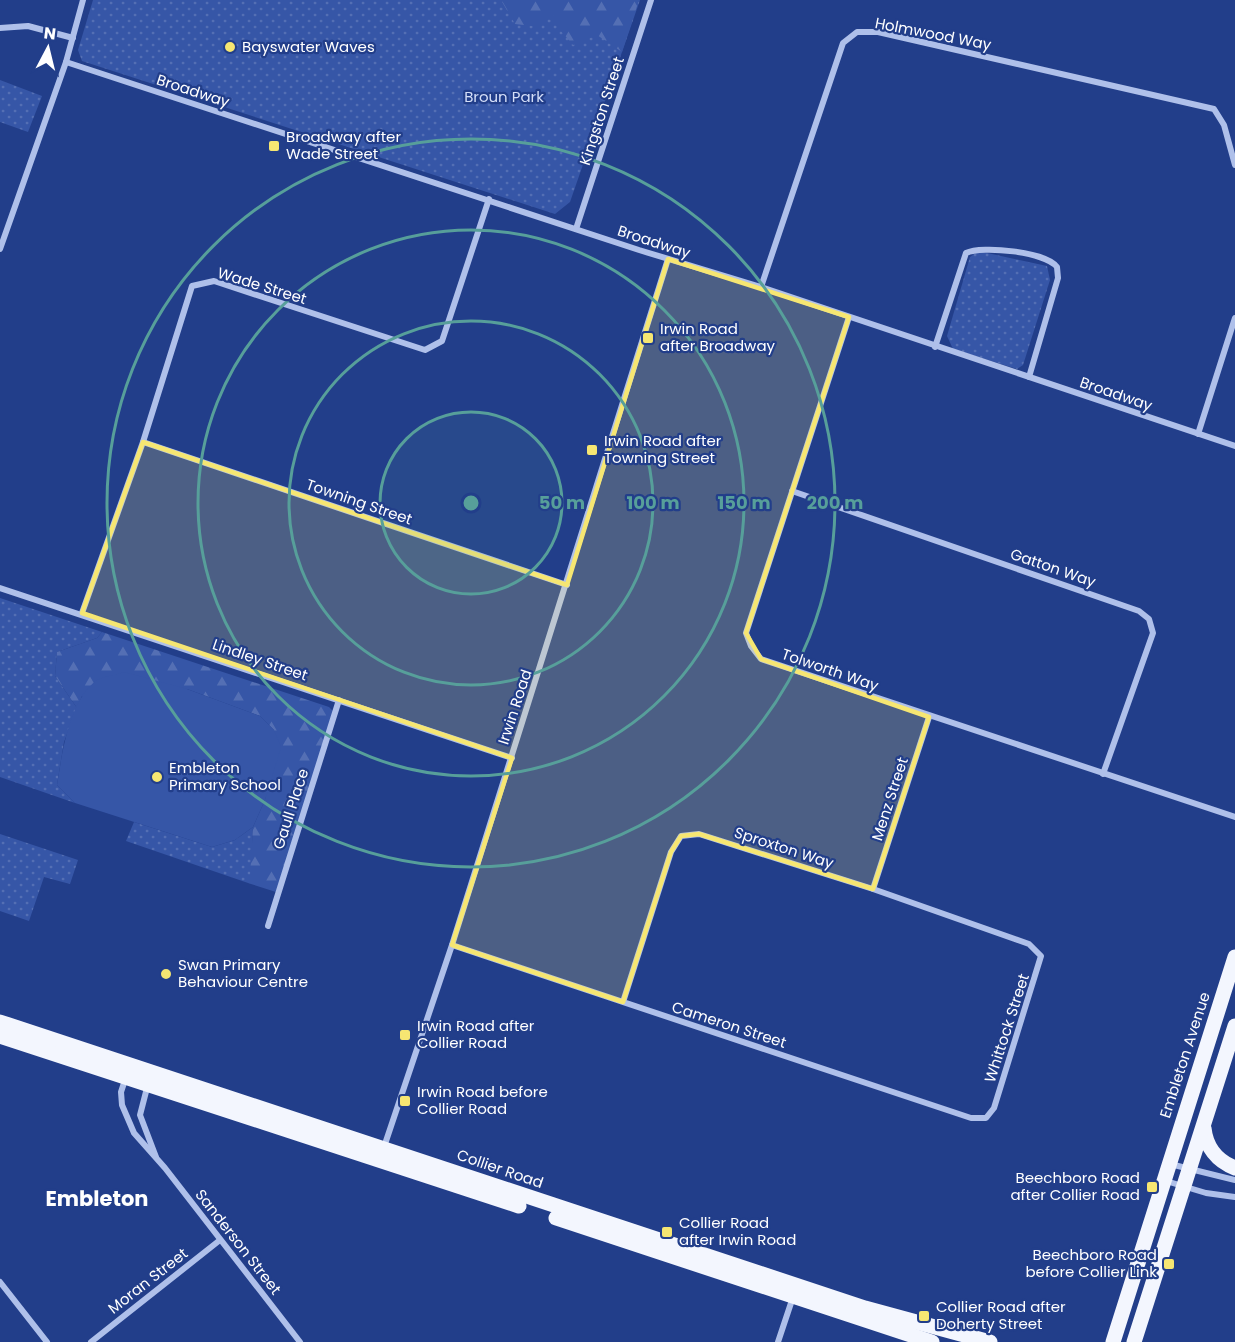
<svg xmlns="http://www.w3.org/2000/svg" width="1235" height="1342" viewBox="0 0 1235 1342" font-family="Poppins,sans-serif">
<style>
.grass{fill:url(#grass-dots)}
.forest{fill:url(#forest-firs)}
.pitch{fill:#3656a7}
.lines{fill:none;stroke-linecap:round;stroke-linejoin:round}
.minor{stroke:#afc0ea;stroke-width:6}
.primary{stroke:#f3f6fe;stroke-width:15}
.marked{fill:#f6e672;fill-opacity:0.2;stroke:#f6e672;stroke-width:4.5;stroke-linejoin:round}
.ring{fill:none;stroke:#579f9a;stroke-width:3}
.poi-dot{fill:#f6e672;stroke:#223e8a;stroke-width:2}
.labels{text-anchor:middle;stroke-width:4.5;stroke-linejoin:round;paint-order:stroke}
.street-label{font-size:15px;fill:#fff;stroke:#223e8a}
.poi-label{font-size:15px;fill:#fff;stroke:#223e8a;text-anchor:start}
.park-label{font-size:15px;fill:#d4def8;stroke:#223e8a}
.district-label{font-size:21px;font-weight:bold;fill:#fff;stroke:#223e8a}
.centre{fill:#579f9a;stroke:#223e8a;stroke-width:3}
.ring-label{font-size:18px;text-anchor:middle;font-weight:bold;fill:#579f9a;stroke:#223e8a;stroke-width:4.5;stroke-linejoin:round;paint-order:stroke}
</style>
<defs>
<pattern id="grass-dots" width="8" height="8" patternUnits="userSpaceOnUse" patternTransform="scale(1.5)"><rect width="8" height="8" fill="#3656a7"/><path d="M2 2h.1M6 6h.1" fill="none" stroke="#546fb4" stroke-width="1.8" stroke-linecap="round"/></pattern>
<pattern id="forest-firs" width="22" height="20" patternUnits="userSpaceOnUse" patternTransform="scale(1.5)"><rect width="22" height="20" fill="#3656a7"/><path d="M5 1l3.5 6h-7zM16 11l3.5 6h-7z" fill="#546fb4"/></pattern>
</defs>
<rect width="100%" height="100%" fill="#223e8a"/>
<g class="grass">
<path d="M 93,0 L 640,0 L 570,202 L 555,214 L 82,61 L 78,50 Z"/>
<path d="M 0,80 L 42,96 L 28,132 L 0,122 Z"/>
<path d="M 978,251 L 1047,266 L 1050,280 L 1023,365 L 1017,369 L 953,349 L 947,336 L 970,257 Z"/>
<path d="M 0,598 L 102,632 L 97,638 L 57,652 L 55,676 L 77,708 L 64,742 L 57,785 L 75,803 L 0,777 Z"/>
<path d="M 134,822 L 212,847 L 235,840 L 253,827 L 251,884 L 126,841 Z"/>
<path d="M 0,834 L 78,860 L 70,884 L 44,877 L 29,921 L 0,911 Z"/>
</g>
<g class="forest">
<path d="M 501,0 L 639,0 L 622,52 L 597,35 L 573,45 L 561,31 L 553,15 L 532,26 L 515,24 Z"/>
<path d="M 102,632 L 329,707 L 335,713 L 276,892 L 251,884 L 250,876 L 253,827 L 265,800 L 274,730 L 260,716 L 187,689 L 82,696 L 77,708 L 55,676 L 57,652 L 97,638 Z"/>
</g>
<path class="pitch" d="M 124,672 L 187,689 L 260,716 L 274,730 L 281,747 L 265,800 L 253,827 L 235,840 L 212,847 L 75,803 L 57,785 C 62,754 69,700 97,680 C 104,676 116,675 124,672 Z"/>
<g class="lines">
<g class="minor">
<path d="M 0,28 L 28,26 L 73,38"/>
<path d="M 66,62 L 639,250 L 761,287 L 1235,446"/>
<path d="M 576,229 L 651,0"/>
<path d="M 0,249 L 66,62 L 83,0"/>
<path d="M 761,287 L 843,43 L 857,32 L 878,32 L 1214,109 L 1224,125 L 1235,165"/>
<path d="M 849,317 L 746,633 L 751,646 L 761,659 L 1235,817"/>
<path d="M 935,347 L 966,253 C 982,245 1046,252 1057,267 L 1058,278 L 1029,377"/>
<path d="M 1198,434 L 1235,318"/>
<path d="M 143,442 L 567,585"/>
<path d="M 792,491 L 1139,611 L 1149,619 L 1153,633 L 1103,774"/>
<path d="M 0,588 L 512,758"/>
<path d="M 82,613 L 143,442 L 192,286 L 214,281 L 425,350 L 442,341 L 489,199"/>
<path d="M 873,889 L 929,717"/>
<path d="M 268,926 L 339,700"/>
<path d="M 452,945 L 971,1118 L 986,1118 L 994,1108 L 1041,956 L 1029,944 L 873,889 L 699,834 L 681,836 L 671,852 L 623,1002"/>
<path d="M 126,1077 L 121,1092 L 122,1105 L 134,1133 L 165,1168 L 300,1342"/>
<path d="M 148,1084 L 140,1115 L 156,1157"/>
<path d="M 384,1147 L 452,945 L 668,259"/>
<path d="M 1170,1164 L 1235,1180"/>
<path d="M 1166,1181 L 1206,1193 L 1235,1197"/>
<path d="M 0,1282 L 47,1342"/>
<path d="M 91,1342 L 220,1240"/>
<path d="M 778,1342 L 793,1297"/>
</g>
<g class="primary">
<path d="M 0,1022 L 865,1308 L 990,1342"/>
<path d="M 0,1036 L 519,1206"/>
<path d="M 1204,1128 C 1206,1147 1217,1161 1235,1168"/>
<path d="M 556,1218 L 932,1342"/>
<path d="M 1113,1342 L 1235,957"/>
<path d="M 1134,1342 L 1235,1026"/>
</g>
</g>
<path class="marked" d="M 668,259 L 849,317 L 746,633 L 761,659 L 929,717 L 873,889 L 699,834 L 681,836 L 671,852 L 623,1002 L 452,945 L 512,758 L 82,613 L 143,442 L 567,585 Z"/>
<circle cx="471" cy="503" r="91" fill="#579f9a" fill-opacity=".12"/>
<g class="ring">
<circle cx="471" cy="503" r="91"/>
<circle cx="471" cy="503" r="182"/>
<circle cx="471" cy="503" r="273"/>
<circle cx="471" cy="503" r="364"/>
</g>
<g class="poi-dot">
<circle cx="230" cy="47" r="6"/>
<rect x="268" y="140" width="12" height="12" rx="3"/>
<rect x="642" y="332" width="12" height="12" rx="3"/>
<rect x="586" y="444" width="12" height="12" rx="3"/>
<circle cx="157" cy="777" r="6"/>
<circle cx="166" cy="974" r="6"/>
<rect x="399" y="1029" width="12" height="12" rx="3"/>
<rect x="399" y="1095" width="12" height="12" rx="3"/>
<rect x="1146" y="1181" width="12" height="12" rx="3"/>
<rect x="661" y="1226" width="12" height="12" rx="3"/>
<rect x="1163" y="1258" width="12" height="12" rx="3"/>
<rect x="918" y="1310" width="12" height="12" rx="3"/>
</g>
<g class="labels">
<g class="street-label">
<text transform="translate(933 34) rotate(11)" y="5">Holmwood Way</text>
<text transform="translate(193 91) rotate(18)" y="5">Broadway</text>
<text transform="translate(602 111) rotate(-72)" y="5">Kingston Street</text>
<text transform="translate(654 242) rotate(18)" y="5">Broadway</text>
<text transform="translate(262 286) rotate(17)" y="5">Wade Street</text>
<text transform="translate(1116 394) rotate(19)" y="5">Broadway</text>
<text transform="translate(359 502) rotate(19)" y="5">Towning Street</text>
<text transform="translate(1053 568) rotate(19)" y="5">Gatton Way</text>
<text transform="translate(260 660) rotate(19)" y="5">Lindley Street</text>
<text transform="translate(830 670) rotate(19)" y="5">Tolworth Way</text>
<text transform="translate(515 707) rotate(-72)" y="5">Irwin Road</text>
<text transform="translate(890 799) rotate(-72)" y="5">Menz Street</text>
<text transform="translate(291 809) rotate(-72)" y="5">Gaull Place</text>
<text transform="translate(784 848) rotate(18)" y="5">Sproxton Way</text>
<text transform="translate(729 1025) rotate(18)" y="5">Cameron Street</text>
<text transform="translate(1007 1028) rotate(-72)" y="5">Whittock Street</text>
<text transform="translate(1185 1055) rotate(-72)" y="5">Embleton Avenue</text>
<text transform="translate(500 1169) rotate(19)" y="5">Collier Road</text>
<text transform="translate(238 1242) rotate(52)" y="5">Sanderson Street</text>
<text transform="translate(148 1281) rotate(-38)" y="5">Moran Street</text>
</g>
<g class="poi-label">
<text x="242" y="52">Bayswater Waves</text>
<text x="286" y="142">Broadway after<tspan x="286" dy="17">Wade Street</tspan></text>
<text x="660" y="334">Irwin Road<tspan x="660" dy="17">after Broadway</tspan></text>
<text x="604" y="446">Irwin Road after<tspan x="604" dy="17">Towning Street</tspan></text>
<text x="169" y="773">Embleton<tspan x="169" dy="17">Primary School</tspan></text>
<text x="178" y="970">Swan Primary<tspan x="178" dy="17">Behaviour Centre</tspan></text>
<text x="417" y="1031">Irwin Road after<tspan x="417" dy="17">Collier Road</tspan></text>
<text x="417" y="1097">Irwin Road before<tspan x="417" dy="17">Collier Road</tspan></text>
<text x="1140" y="1183" text-anchor="end">Beechboro Road<tspan x="1140" dy="17">after Collier Road</tspan></text>
<text x="679" y="1228">Collier Road<tspan x="679" dy="17">after Irwin Road</tspan></text>
<text x="1157" y="1260" text-anchor="end">Beechboro Road<tspan x="1157" dy="17">before Collier Link</tspan></text>
<text x="936" y="1312">Collier Road after<tspan x="936" dy="17">Doherty Street</tspan></text>
</g>
<g class="park-label">
<text x="504" y="102">Broun Park</text>
</g>
<g class="district-label">
<text x="97" y="1206">Embleton</text>
</g>
</g>
<circle cx="471" cy="503" r="9" class="centre"/>
<g class="ring-label">
<text x="562" y="509">50 m</text>
<text x="653" y="509">100 m</text>
<text x="744" y="509">150 m</text>
<text x="835" y="509">200 m</text>
</g>
<g transform="translate(48 48) rotate(7)" stroke="#223e8a" stroke-width="4.5" paint-order="stroke">
<path d="M0-4.5L10 22L0 15L-10 22Z" fill="#ffffff"/>
<text y="-9" font-size="16" font-weight="bold" text-anchor="middle" fill="#ffffff">N</text>
</g>
</svg>
